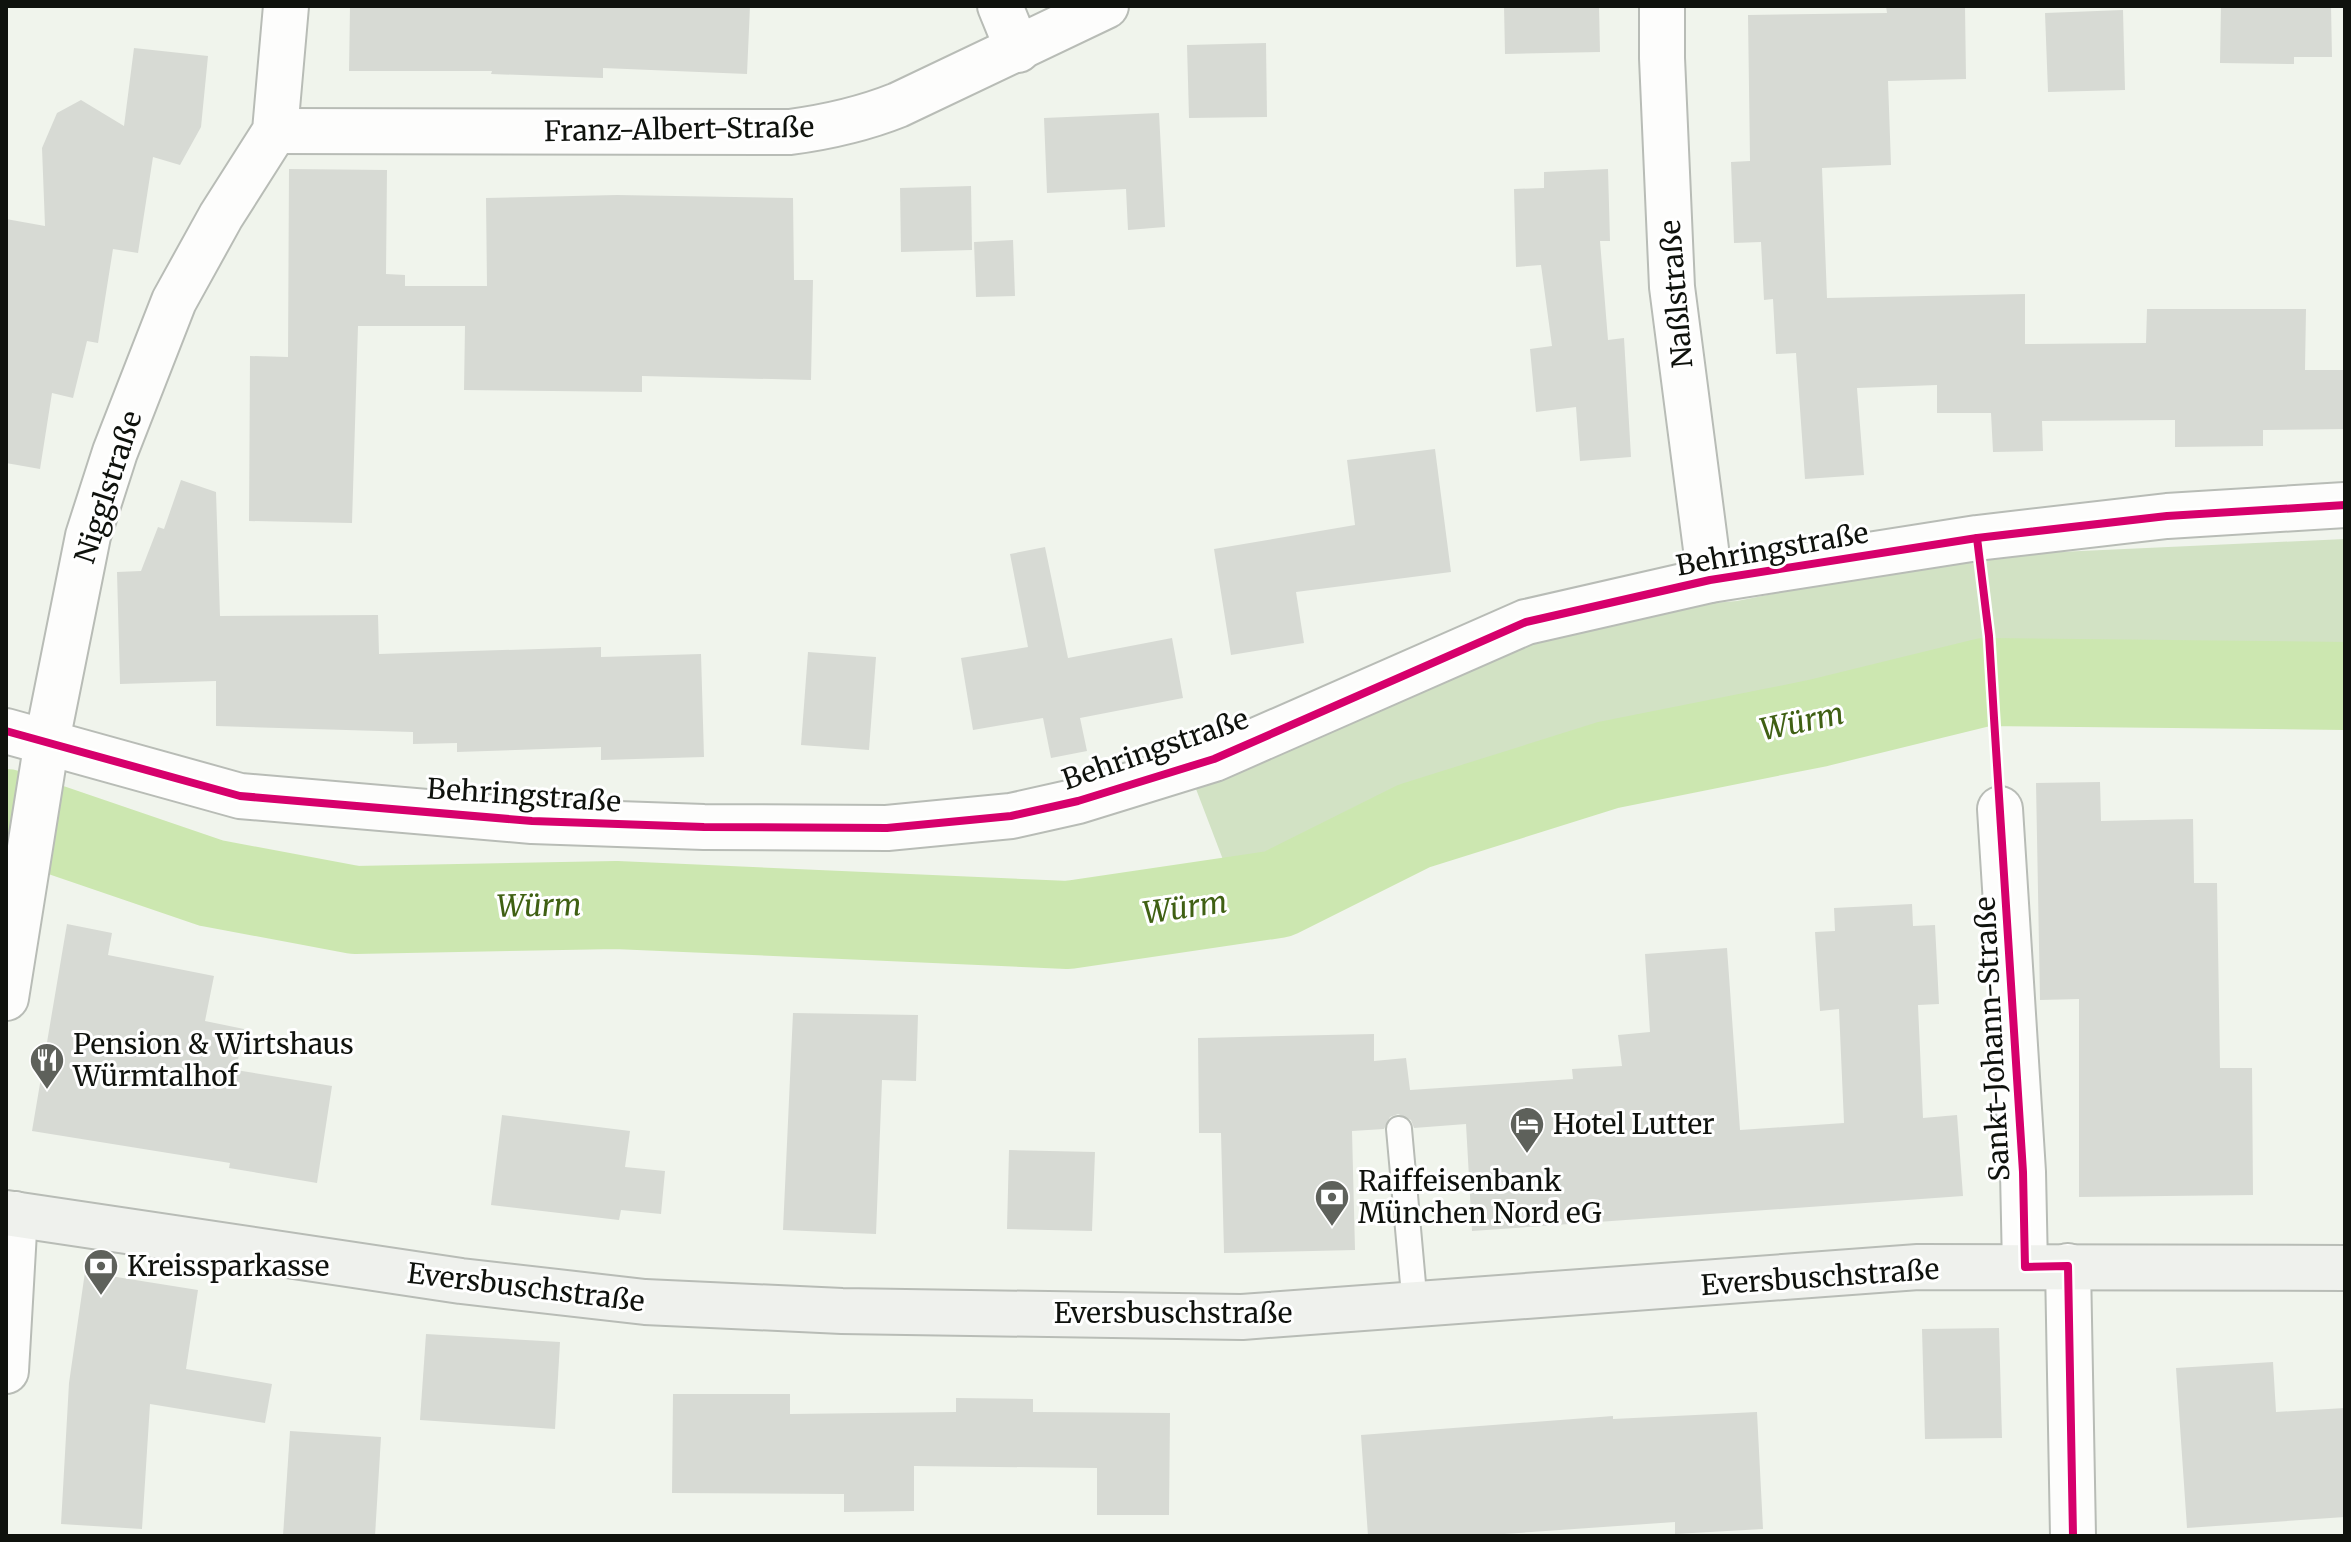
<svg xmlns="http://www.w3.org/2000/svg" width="2351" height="1542" viewBox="0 0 2351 1542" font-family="Merriweather,serif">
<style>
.green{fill:#d2e2c4}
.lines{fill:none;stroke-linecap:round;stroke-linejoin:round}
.river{stroke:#cce7b0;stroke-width:88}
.building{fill:#d7dad4}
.lane-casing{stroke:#b8bcb6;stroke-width:28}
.street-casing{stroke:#b8bcb6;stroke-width:48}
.secondary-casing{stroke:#b8bcb6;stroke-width:48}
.lane{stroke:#fdfdfc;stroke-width:24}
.street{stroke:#fdfdfc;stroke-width:44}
.secondary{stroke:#eff1ed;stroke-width:44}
.cycleway-casing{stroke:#fff;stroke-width:13}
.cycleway{stroke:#d6006c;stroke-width:8}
.labels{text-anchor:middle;stroke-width:6;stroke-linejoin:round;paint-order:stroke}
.street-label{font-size:28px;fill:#0f120d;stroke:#fff}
.poi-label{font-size:28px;fill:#0f120d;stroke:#fff;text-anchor:start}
.water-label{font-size:30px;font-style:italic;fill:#3f6013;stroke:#fff}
</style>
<rect width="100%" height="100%" fill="#f0f4ec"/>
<path class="green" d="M 2345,539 L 2345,660 L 2035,642 L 1965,653 L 1788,706 L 1562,745 L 1379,800 L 1230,878 L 1196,789 L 1571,615 L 1737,601 L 1877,573 L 2018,554 Z"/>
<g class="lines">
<path class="river" d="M 6,813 L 211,883 L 355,910 L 616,905 L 1068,925 L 1278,894 L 1414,826 L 1608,765 L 1818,723 L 1985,682 L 2345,686"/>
</g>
<g class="building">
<path d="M 350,6 L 750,6 L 747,74 L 603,68 L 603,78 L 491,74 L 492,71 L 349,71 Z"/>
<path d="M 1504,6 L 1599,6 L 1600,52 L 1505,54 Z"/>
<path d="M 1886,6 L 1965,6 L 1966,79 L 1888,81 L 1891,165 L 1822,168 L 1827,298 L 2025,294 L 2025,344 L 2146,343 L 2147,309 L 2306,309 L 2305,370 L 2345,370 L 2345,429 L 2263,430 L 2263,446 L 2175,447 L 2175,420 L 2042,421 L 2043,451 L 1993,452 L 1991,413 L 1937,413 L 1937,385 L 1857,388 L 1864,475 L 1805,479 L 1796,353 L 1776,354 L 1773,299 L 1764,300 L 1761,242 L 1734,243 L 1731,162 L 1750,161 L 1748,15 L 1887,13 Z"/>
<path d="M 2221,6 L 2331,6 L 2332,57 L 2294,57 L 2294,64 L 2220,63 Z"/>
<path d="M 2123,10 L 2125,90 L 2048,92 L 2045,13 Z"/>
<path d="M 1266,43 L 1267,117 L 1189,118 L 1187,45 Z"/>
<path d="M 134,48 L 208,56 L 201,127 L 180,165 L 153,157 L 138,253 L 113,249 L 98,343 L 87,341 L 73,398 L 52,393 L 40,469 L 6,463 L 6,219 L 45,226 L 42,148 L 57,113 L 81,100 L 124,126 Z"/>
<path d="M 1159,113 L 1165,227 L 1128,230 L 1126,189 L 1047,193 L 1044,118 Z"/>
<path d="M 289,169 L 387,170 L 386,274 L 405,275 L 405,286 L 487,286 L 486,198 L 617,195 L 793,198 L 794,280 L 813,280 L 811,380 L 642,376 L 642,392 L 464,390 L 465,326 L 358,326 L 352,523 L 249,521 L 250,356 L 288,357 Z"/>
<path d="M 1608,169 L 1610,241 L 1600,241 L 1608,340 L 1624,338 L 1631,457 L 1580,461 L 1576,407 L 1536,412 L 1530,349 L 1552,346 L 1541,265 L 1516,267 L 1514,189 L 1544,188 L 1544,172 Z"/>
<path d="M 971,186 L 972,250 L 901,252 L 900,188 Z"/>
<path d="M 1013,240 L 1015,296 L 976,297 L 974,242 Z"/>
<path d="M 1435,449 L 1451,572 L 1296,592 L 1304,643 L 1231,655 L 1214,549 L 1355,525 L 1347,460 Z"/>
<path d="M 181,480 L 216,492 L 220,616 L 378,615 L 379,654 L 601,647 L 601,657 L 701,654 L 704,757 L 601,760 L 601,747 L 457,752 L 457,743 L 413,744 L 413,732 L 216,726 L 216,681 L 120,684 L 117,572 L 141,571 L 158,527 L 164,529 Z"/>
<path d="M 1045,547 L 1068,658 L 1172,638 L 1183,698 L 1080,718 L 1087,751 L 1051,758 L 1043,718 L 973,730 L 961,658 L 1028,647 L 1010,554 Z"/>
<path d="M 808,652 L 876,657 L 869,750 L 801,745 Z"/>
<path d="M 2100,782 L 2101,821 L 2193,819 L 2194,883 L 2217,883 L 2220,1068 L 2252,1068 L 2253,1195 L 2079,1197 L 2079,999 L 2040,1000 L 2036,783 Z"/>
<path d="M 1912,904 L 1913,926 L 1935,925 L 1939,1004 L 1918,1005 L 1923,1118 L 1957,1115 L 1963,1196 L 1472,1231 L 1466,1124 L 1414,1128 L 1411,1120 L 1398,1114 L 1390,1117 L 1384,1129 L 1352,1131 L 1355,1250 L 1224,1253 L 1221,1133 L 1199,1133 L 1198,1038 L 1374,1034 L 1374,1061 L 1406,1058 L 1410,1090 L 1573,1079 L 1572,1069 L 1622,1066 L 1618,1035 L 1650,1032 L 1645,954 L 1727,948 L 1740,1130 L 1844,1123 L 1839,1009 L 1820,1011 L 1815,932 L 1835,931 L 1834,908 Z"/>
<path d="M 67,924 L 112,933 L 108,955 L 214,976 L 205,1021 L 244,1029 L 236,1070 L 332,1086 L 317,1183 L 229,1168 L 230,1163 L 32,1131 Z"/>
<path d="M 793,1013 L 918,1015 L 916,1081 L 882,1080 L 876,1234 L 783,1230 Z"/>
<path d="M 502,1115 L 630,1131 L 625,1167 L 665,1171 L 661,1214 L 621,1210 L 619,1220 L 491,1205 Z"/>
<path d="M 1009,1150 L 1095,1152 L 1092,1231 L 1007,1229 Z"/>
<path d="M 85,1272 L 198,1290 L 186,1369 L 272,1384 L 265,1423 L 150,1404 L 142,1529 L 61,1524 L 69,1383 Z"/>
<path d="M 1999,1328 L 2002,1438 L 1925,1439 L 1922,1329 Z"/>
<path d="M 426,1334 L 560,1342 L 555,1429 L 420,1420 Z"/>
<path d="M 2273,1362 L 2276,1412 L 2345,1408 L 2345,1517 L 2187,1528 L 2176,1368 Z"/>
<path d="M 673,1394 L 790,1394 L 790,1414 L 956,1412 L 956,1398 L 1033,1399 L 1033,1412 L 1170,1413 L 1169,1515 L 1097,1515 L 1097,1468 L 914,1466 L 914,1511 L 844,1512 L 844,1494 L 672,1493 Z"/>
<path d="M 1757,1412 L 1763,1529 L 1675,1534 L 1675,1522 L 1475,1536 L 1368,1536 L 1361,1435 L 1613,1416 L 1613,1419 Z"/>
<path d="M 290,1431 L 381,1437 L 375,1536 L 283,1536 Z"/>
</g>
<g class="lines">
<g class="lane-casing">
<path id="lane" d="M 1399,1129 L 1415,1306"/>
</g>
<g class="street-casing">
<g id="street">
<path d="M 1000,6 L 1018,50"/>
<path d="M 1662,6 L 1662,58 L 1672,287 L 1710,580"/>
<path d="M 275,131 L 790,132 C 827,127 863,119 898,105 L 1106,6"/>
<path d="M 6,731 L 240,796 L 532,821 L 704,827 L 887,828 L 1011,816 L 1078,801 L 1214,759 L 1526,622 L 1710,580 L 1977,538 L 2167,516 L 2345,505"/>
<path d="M 2000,809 L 2023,1172 L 2025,1267"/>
<path d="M 6,998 L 47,741 L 88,536 L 115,452 L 174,301 L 221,216 L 275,131 L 286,6"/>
<path d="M 2068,1266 L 2073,1536"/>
<path d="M 6,1371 L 15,1214"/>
</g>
</g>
<g class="secondary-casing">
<path id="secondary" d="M 6,1213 L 461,1281 L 645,1302 L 842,1311 L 1242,1317 L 1918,1267 L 2345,1268"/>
</g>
<use href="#lane" class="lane"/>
<use href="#street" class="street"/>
<use href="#secondary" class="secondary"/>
<g class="cycleway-casing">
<g id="cycleway">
<path d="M 1977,538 L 1989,636 L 1994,718 L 2023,1172 L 2025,1267 L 2068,1266 L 2073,1536"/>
<path d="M 6,731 L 240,796 L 532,821 L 704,827 L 887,828 L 1011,816 L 1078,801 L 1214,759 L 1526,622 L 1710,580 L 1977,538 L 2167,516 L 2345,505"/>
</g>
</g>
<use href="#cycleway" class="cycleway"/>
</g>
<defs>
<g id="restaurant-pin" transform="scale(1.8)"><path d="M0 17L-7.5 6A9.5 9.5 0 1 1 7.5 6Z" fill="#5e615b" stroke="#fff"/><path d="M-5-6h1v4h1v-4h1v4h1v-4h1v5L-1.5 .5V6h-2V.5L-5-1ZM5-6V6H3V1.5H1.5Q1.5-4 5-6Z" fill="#fff"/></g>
<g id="hotel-pin" transform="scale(1.8)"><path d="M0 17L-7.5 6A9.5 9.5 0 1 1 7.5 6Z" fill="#5e615b" stroke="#fff"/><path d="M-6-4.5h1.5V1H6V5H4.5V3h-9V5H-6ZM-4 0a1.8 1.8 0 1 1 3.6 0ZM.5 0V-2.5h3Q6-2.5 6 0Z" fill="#fff"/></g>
<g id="bank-pin" transform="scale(1.8)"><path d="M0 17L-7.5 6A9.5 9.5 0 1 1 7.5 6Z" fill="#5e615b" stroke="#fff"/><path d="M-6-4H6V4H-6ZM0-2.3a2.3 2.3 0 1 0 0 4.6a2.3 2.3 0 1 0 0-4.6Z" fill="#fff"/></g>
</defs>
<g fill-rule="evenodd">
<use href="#restaurant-pin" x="47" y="1060"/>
<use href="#hotel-pin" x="1527" y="1124"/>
<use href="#bank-pin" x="1332" y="1197"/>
<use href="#bank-pin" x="101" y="1266"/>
</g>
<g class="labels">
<g class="street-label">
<text transform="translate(679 129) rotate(-1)" y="10">Franz-Albert-Straße</text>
<text transform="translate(1676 294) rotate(-95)" y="10">Naßlstraße</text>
<text transform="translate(108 487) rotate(-72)" y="10">Nigglstraße</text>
<text transform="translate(1772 549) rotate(-10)" y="10">Behringstraße</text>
<text transform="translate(1155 749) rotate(-19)" y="10">Behringstraße</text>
<text transform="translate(524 795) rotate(4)" y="10">Behringstraße</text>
<text transform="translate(1992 1039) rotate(-93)" y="10">Sankt-Johann-Straße</text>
<text transform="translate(1820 1277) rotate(-4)" y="10">Eversbuschstraße</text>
<text transform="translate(526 1287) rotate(7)" y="10">Eversbuschstraße</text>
<text x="1173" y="1323">Eversbuschstraße</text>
</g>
<g class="poi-label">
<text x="73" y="1054">Pension &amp; Wirtshaus<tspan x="73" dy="32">Würmtalhof</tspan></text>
<text x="1553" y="1134">Hotel Lutter</text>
<text x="1358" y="1191">Raiffeisenbank<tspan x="1358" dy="32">München Nord eG</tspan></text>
<text x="127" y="1276">Kreissparkasse</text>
</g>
<g class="water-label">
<text transform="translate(1802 722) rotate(-12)" y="10">Würm</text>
<text transform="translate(539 906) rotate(-1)" y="10">Würm</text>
<text transform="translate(1185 908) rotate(-8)" y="10">Würm</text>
</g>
</g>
<rect width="2351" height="1542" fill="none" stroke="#0f120d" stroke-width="16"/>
</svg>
